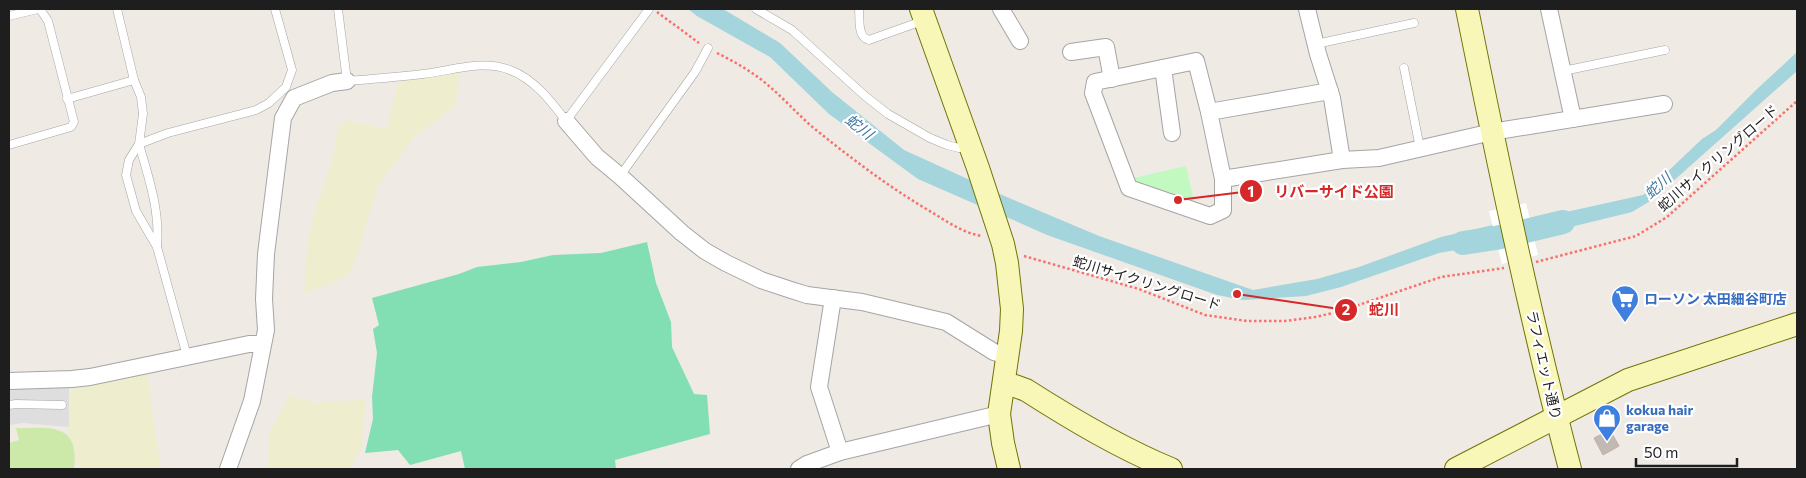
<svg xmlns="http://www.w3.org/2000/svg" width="1806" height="478" viewBox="0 0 1806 478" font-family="Commissioner,'Noto Sans JP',sans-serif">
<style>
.farmland{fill:#eeeecf}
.grass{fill:#cde9aa}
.park{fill:#c1f9c1}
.pitch{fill:#82deb3}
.parking{fill:#dedede}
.water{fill:#a4d4dc}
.pier{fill:#fff}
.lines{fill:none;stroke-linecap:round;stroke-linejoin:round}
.river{stroke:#a4d4dc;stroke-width:24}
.building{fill:#c3b9b3;stroke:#c0b0a6}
.lane-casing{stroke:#a5a5a5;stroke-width:9}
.street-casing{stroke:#a5a5a5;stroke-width:18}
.secondary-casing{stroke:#707405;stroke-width:24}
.path{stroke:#f96f6b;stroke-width:2.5;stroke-dasharray:2.5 2.5;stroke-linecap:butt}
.lane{stroke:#fff;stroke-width:8}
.street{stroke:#fff;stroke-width:16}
.secondary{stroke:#f9f7b8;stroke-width:22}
.labels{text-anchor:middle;stroke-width:4.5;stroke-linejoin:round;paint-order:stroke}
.street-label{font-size:14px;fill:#1e1e1e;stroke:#fff}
.shop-label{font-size:14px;font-weight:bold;fill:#366cbe;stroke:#fff;text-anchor:start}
.water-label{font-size:15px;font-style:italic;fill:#45789d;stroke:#fff}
.leader{fill:none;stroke:#d62828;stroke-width:2}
.callout-dot{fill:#d62828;stroke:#fff;stroke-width:2}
.mark-label{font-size:15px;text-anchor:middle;font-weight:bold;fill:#fff}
.callout-label{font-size:15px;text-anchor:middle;font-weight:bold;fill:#d62828;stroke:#fff;stroke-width:4.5;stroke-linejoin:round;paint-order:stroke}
</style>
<rect width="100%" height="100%" fill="#efeae4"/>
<g class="farmland">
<path d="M 460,69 L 455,106 L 413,138 L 378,185 L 354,265 L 347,276 L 304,294 L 307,246 L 314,215 L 332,162 L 338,126 L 346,121 L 387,128 L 399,78 Z"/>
<path d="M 147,374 L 161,469 L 79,469 L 68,432 L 71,389 Z"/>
<path d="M 290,395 L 315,403 L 366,399 L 361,448 L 350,469 L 268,469 L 269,433 Z"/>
</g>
<path class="grass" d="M 16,428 C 50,428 80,422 74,469 L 9,469 L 9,443 L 19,440 Z"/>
<path class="park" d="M 1186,166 L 1196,211 L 1125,180 Z"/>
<path class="pitch" d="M 647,242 L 656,283 L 671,322 L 672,347 L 694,394 L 707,395 L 710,434 L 615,460 L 616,469 L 465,469 L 461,451 L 410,465 L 398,450 L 365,453 L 373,419 L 372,397 L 377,353 L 373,329 L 379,325 L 372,298 L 459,274 L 477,267 L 521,262 L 553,255 L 601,253 Z"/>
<path class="parking" d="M 17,386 L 69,388 L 69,427 L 23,423 L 9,425 L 9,387 Z"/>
<g class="water">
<path d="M 688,9 L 723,9 L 780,43 L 832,92 L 904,150 L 972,181 L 982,207 L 918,179 L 829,114 L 770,57 L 697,16 Z"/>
<path d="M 1797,52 L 1797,71 L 1652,200 L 1632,212 L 1534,236 L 1530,220 L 1643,195 L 1702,139 L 1716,130 L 1755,91 Z"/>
<path d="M 995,192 L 1099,236 L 1253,290 L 1317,279 L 1359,267 L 1441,237 L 1493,225 L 1497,243 L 1439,253 L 1341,287 L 1306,296 L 1243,300 L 1217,295 L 1047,235 L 1002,215 Z"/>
</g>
<path class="pier" d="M 1526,203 L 1538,255 L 1502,264 L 1489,211 Z"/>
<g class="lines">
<path class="river" d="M 1463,243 L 1496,238 L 1563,222"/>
</g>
<path class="building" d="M 1610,430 L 1619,446 L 1603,455 L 1594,438 Z"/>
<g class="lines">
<g class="lane-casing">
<g id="lane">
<path d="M 117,9 L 134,80 L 141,97 L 143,114 L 139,144 L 129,160 L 126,175 L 136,211 L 157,247 L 187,356"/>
<path d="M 338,9 L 347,81 C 372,79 398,77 423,74 C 451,71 483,59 510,70 C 534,79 551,101 566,121 L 649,9"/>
<path d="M 756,9 L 792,30 L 865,96 L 888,114 L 930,138 L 947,145 L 959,148 L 968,147"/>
<path d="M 859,9 C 860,19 857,37 869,40 L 922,21"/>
<path d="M 9,16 L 38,9"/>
<path d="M 1316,44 L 1414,23"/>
<path d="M 1404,68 L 1420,148"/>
<path d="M 1563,71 L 1665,50"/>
<path d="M 67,99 L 134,80"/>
<path d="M 9,145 L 71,127 L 74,122 L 48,21 L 40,9"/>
<path d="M 620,176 L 695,72 L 708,48"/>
<path d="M 157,247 C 160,210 149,179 139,144 L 168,133 L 256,110 L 269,103 L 286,87 L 292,70 L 275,9"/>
<path d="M 9,405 L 16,404 L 62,405"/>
</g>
</g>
<g class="street-casing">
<g id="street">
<path d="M 1001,9 L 1020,41"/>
<path d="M 1307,9 L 1318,54 L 1332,98 L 1342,160 L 1379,158 L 1492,132 L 1664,104"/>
<path d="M 1549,9 L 1573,119"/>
<path d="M 1071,52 L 1106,47 L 1112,79"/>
<path d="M 1163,68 L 1172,133"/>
<path d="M 1330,91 L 1209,112 L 1223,179 L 1342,160"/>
<path d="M 1209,112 L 1196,61 L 1095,82 L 1093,93 L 1129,188 L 1210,216 L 1223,210 L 1223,179"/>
<path d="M 566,121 L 597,157 L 620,176 L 682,233 L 705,251 L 726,263 L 761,280 L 791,290 L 807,295 L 862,302 L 946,322 L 994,352 L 1008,356"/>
<path d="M 833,298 L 819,387 L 840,452"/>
<path d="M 9,381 L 72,379 L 90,377 L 249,344 L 262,344"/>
<path d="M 228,469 L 252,401 L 266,330 L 264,299 L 266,254 L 283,118 L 294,98 L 332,83 L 347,81"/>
<path d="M 799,469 L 807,464 L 840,452 L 999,414"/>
</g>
</g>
<g class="secondary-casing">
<g id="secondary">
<path d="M 921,9 L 978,168 L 1003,244 L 1007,263 L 1012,309 L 1011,331 L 999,414 L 1003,443 L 1009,469"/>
<path d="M 1467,9 C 1498,163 1530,317 1570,469"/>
<path d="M 1004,385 L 1015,386 L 1026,390 C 1073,420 1120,448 1171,469"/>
<path d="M 1456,469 L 1628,380 L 1797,324"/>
</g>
</g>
<g class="path">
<path d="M 657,12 L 699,43"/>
<path d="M 717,53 C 735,62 753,72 769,86 C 783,98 796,112 810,125 C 848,156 886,185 928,210 C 945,220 962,233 982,236"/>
<path d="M 1024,256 L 1139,289 L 1205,315 L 1247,321 L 1285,321 L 1315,317 L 1338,312 L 1441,277 L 1504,268"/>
<path d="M 1536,262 L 1636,236 L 1667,217 L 1797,101"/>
</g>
<use href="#lane" class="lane"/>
<use href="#street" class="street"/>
<use href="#secondary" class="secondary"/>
</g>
<defs>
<g id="supermarket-pin" transform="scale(1.4375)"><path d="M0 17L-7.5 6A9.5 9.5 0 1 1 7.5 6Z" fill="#3f7fe0" stroke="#fff"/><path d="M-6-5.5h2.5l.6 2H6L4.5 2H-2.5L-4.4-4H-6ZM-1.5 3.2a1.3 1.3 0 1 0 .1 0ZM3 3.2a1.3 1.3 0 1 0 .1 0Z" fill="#fff"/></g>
<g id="shop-pin" transform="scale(1.4375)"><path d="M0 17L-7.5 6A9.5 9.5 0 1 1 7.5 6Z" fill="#3f7fe0" stroke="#fff"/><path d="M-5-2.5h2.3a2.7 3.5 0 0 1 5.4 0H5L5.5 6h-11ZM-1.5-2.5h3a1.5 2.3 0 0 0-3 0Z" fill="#fff"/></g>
</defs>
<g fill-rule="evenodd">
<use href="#supermarket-pin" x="1625" y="299"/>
<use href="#shop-pin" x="1607" y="418"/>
</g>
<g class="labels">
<g class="street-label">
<text transform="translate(1718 158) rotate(-41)" y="5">蛇川サイクリングロード</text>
<text transform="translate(1147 283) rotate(17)" y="5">蛇川サイクリングロード</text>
<text transform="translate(1544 365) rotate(77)" y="5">ラフィエット通り</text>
</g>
<g class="shop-label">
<text x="1644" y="304">ローソン 太田細谷町店</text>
<text x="1626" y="415">kokua hair<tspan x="1626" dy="16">garage</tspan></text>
</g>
<g class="water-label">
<text transform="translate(859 127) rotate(38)" y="5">蛇川</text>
<text transform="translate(1658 186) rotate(-42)" y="5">蛇川</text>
</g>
</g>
<path class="leader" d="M1178 200L1251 191M1237 294L1346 310"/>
<g class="callout-dot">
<circle cx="1178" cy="200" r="5"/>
<circle cx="1237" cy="294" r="5"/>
<circle cx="1251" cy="191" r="12"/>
<circle cx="1346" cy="310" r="12"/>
</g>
<g class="mark-label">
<text x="1251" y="197">1</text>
<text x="1346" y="315">2</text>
</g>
<g class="callout-label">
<text x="1334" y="197">リバーサイド公園</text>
<text x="1384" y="315">蛇川</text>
</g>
<rect width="1806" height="478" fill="none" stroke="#1e1e1e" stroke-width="20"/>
<path d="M1636 458v8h101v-8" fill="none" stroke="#1e1e1e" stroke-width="2.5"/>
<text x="1644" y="458" font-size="15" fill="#1e1e1e" stroke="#ffffff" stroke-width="4" paint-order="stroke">50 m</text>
</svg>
